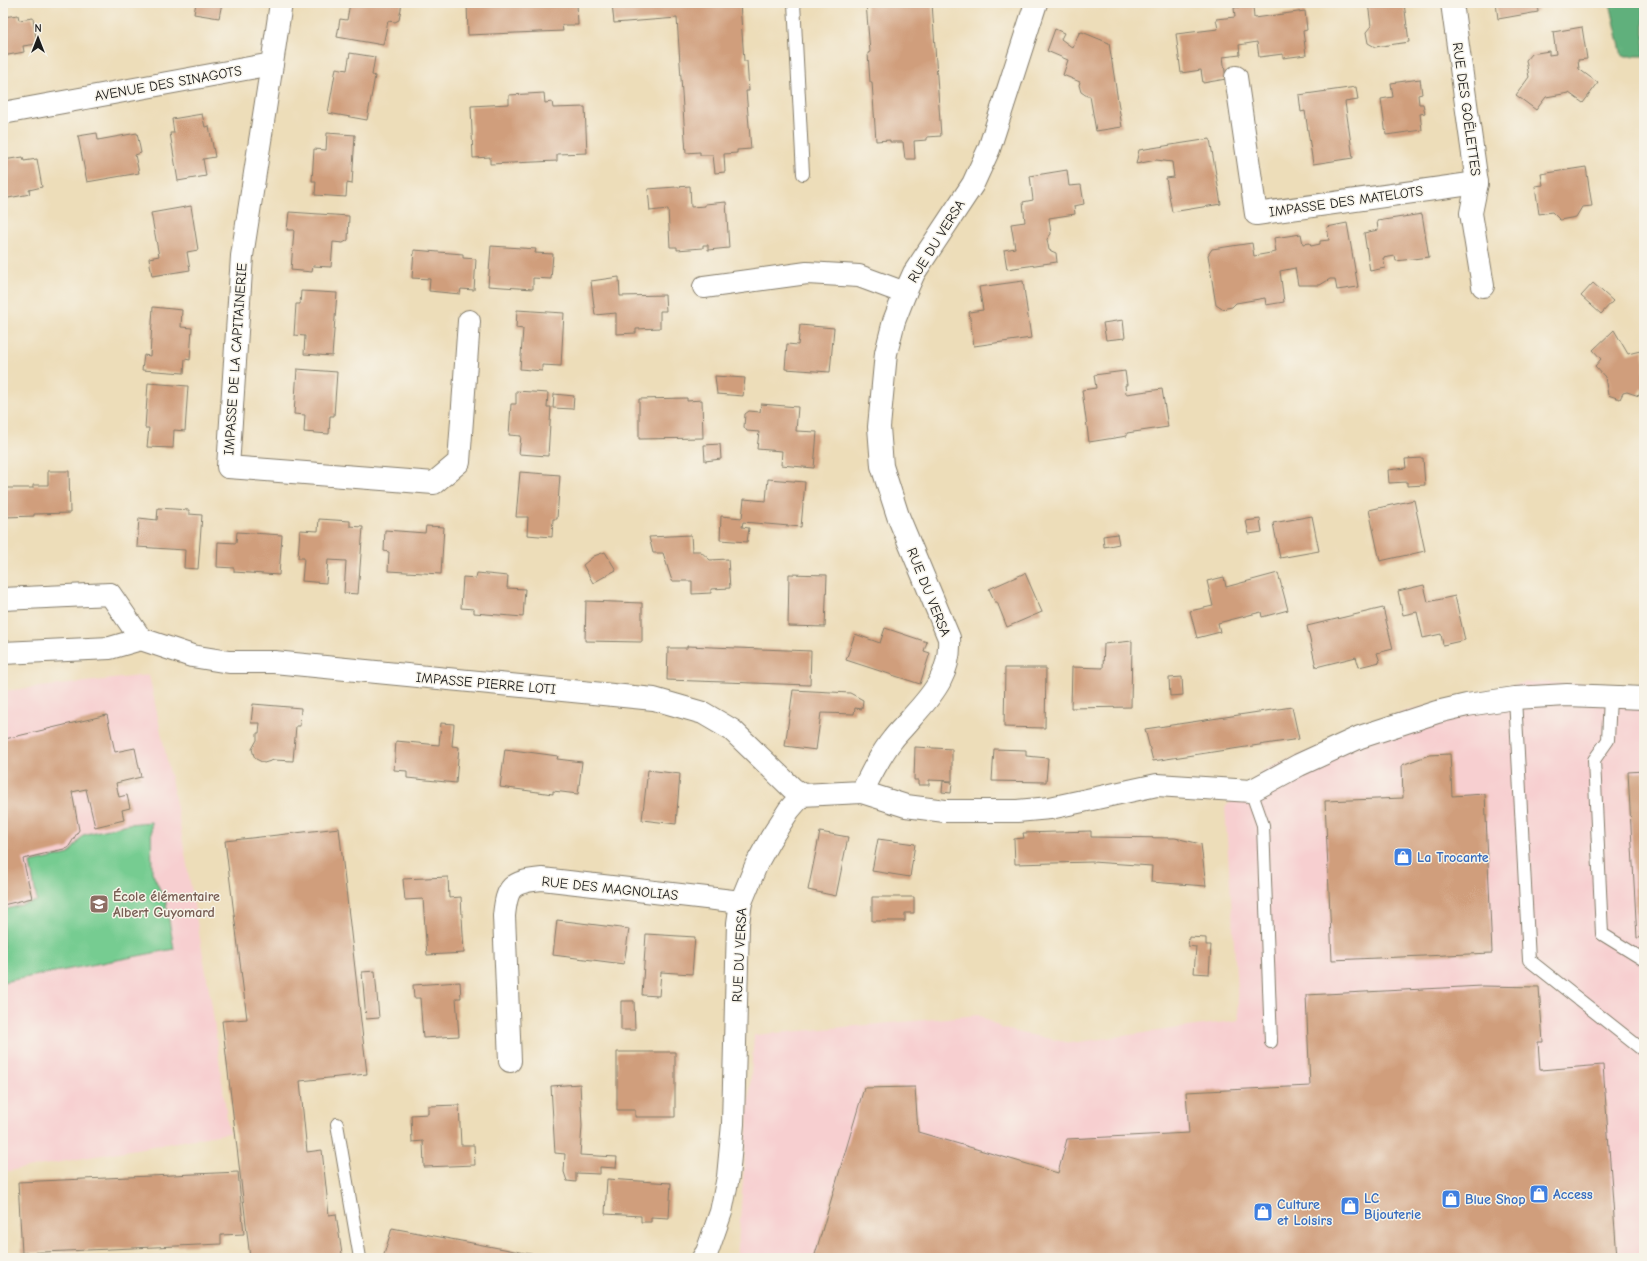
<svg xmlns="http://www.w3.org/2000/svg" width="1647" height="1261" viewBox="0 0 1647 1261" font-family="'Comic Neue',sans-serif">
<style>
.built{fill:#f7cfd0}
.green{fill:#76cc91;stroke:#497456}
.forest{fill:#60b07b;stroke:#3e664c}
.building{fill:#d09e7b}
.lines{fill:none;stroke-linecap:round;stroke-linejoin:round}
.lane-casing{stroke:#847c6a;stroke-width:14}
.street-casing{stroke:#847c6a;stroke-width:24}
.lane{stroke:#fff;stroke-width:12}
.street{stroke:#fff;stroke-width:22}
.labels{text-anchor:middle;stroke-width:3;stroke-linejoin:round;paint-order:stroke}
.street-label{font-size:14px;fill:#1c1c1c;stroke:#f7f3e8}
.shop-label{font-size:14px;font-weight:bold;fill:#366cbe;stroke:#f7f3e8;text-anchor:start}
.education-label{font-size:14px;font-weight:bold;fill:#785e54;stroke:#f7f3e8;text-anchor:start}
</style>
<rect width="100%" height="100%" fill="#f7f3e8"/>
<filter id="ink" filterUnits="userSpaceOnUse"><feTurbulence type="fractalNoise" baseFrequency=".025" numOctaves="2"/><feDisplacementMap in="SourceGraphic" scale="8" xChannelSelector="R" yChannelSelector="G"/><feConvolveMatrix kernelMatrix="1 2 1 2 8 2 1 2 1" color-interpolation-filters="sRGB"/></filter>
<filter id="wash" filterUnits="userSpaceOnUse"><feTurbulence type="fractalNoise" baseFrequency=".012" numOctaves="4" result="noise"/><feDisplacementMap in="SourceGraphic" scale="16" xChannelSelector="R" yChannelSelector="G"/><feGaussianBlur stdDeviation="0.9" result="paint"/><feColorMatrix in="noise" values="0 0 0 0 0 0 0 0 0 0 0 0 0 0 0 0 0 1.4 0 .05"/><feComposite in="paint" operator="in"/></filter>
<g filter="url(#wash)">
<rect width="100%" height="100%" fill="#edddb9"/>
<g class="built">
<path d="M 149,675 L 176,803 L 212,1006 L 229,1133 L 3,1172 L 3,691 Z"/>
<path d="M 1527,682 L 1644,686 L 1644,1258 L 737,1258 L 754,1035 L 979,1015 L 1003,1029 L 1071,1043 L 1239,1020 L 1225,807 L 1264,770 L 1406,711 Z"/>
</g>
<path class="green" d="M 151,822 L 152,872 L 166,903 L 174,949 L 3,982 L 3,910 L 37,901 L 30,863 L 69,854 L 83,835 L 128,824 Z"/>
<path class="forest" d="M 1610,3 L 1644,3 L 1644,56 L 1622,56 Z"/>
<g id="blocks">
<g class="building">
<path d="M 196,3 L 222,3 L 219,18 L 194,14 Z"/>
<path d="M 350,3 L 402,3 L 399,20 L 395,22 L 388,21 L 383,45 L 337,37 L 340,19 L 347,20 Z"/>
<path d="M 467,3 L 577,3 L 578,25 L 562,25 L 563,31 L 468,35 Z"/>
<path d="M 612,3 L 740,3 L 744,61 L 747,61 L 749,91 L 746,91 L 751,149 L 737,150 L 737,153 L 724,154 L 725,172 L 715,173 L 713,155 L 700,155 L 700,152 L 686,153 L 677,18 L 614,23 Z"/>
<path d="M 866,3 L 932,3 L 941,136 L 927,137 L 927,140 L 914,141 L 915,159 L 905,159 L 903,142 L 890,142 L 890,140 L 876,141 L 872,82 L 870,82 L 868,53 L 870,52 Z"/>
<path d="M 1248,3 L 1257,3 L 1253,5 L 1254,18 L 1305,11 L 1307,30 L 1303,31 L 1306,55 L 1283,58 L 1283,54 L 1259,57 L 1257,42 L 1239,45 L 1240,55 L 1223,57 L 1226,79 L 1203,83 L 1201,70 L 1181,73 L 1176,34 L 1218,29 L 1216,19 L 1235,17 L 1234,8 L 1249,5 Z"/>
<path d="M 1368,3 L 1404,3 L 1409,42 L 1375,47 L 1368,43 L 1366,32 L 1371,26 Z"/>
<path d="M 1496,3 L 1537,3 L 1538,12 L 1498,19 Z"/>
<path d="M 18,15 L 19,20 L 33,18 L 37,44 L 23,46 L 24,52 L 3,56 L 3,17 Z"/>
<path d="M 1582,27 L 1587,59 L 1578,60 L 1579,69 L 1598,83 L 1583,103 L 1569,93 L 1546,97 L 1536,110 L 1516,95 L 1529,77 L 1526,60 L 1531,54 L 1549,51 L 1549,55 L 1556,54 L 1553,32 Z"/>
<path d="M 1055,29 L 1064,33 L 1061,39 L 1073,48 L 1079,33 L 1082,32 L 1109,43 L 1122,127 L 1096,131 L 1090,96 L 1087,96 L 1081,92 L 1079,85 L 1080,82 L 1063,75 L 1068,60 L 1047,51 Z"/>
<path d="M 350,53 L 375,57 L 372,75 L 375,76 L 367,120 L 328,113 L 336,68 L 347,70 Z"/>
<path d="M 1420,79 L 1422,94 L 1418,95 L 1419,104 L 1423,104 L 1425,113 L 1420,114 L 1422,130 L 1386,135 L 1381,99 L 1393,97 L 1391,83 Z"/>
<path d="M 1356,87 L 1358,100 L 1345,102 L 1353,158 L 1313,164 L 1305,111 L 1301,112 L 1299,95 Z"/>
<path d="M 544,93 L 545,103 L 552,102 L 553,108 L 585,107 L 587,153 L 557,154 L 557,161 L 490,164 L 490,157 L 473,158 L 471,106 L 509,104 L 509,95 Z"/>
<path d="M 202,114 L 205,127 L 209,126 L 215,157 L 203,159 L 206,176 L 178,181 L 170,133 L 174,133 L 172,119 Z"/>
<path d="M 97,133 L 98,140 L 137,133 L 141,153 L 135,155 L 139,173 L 87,182 L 78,136 Z"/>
<path d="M 327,133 L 355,135 L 352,184 L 347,183 L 346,197 L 315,195 L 316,181 L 312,181 L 314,149 L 326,150 Z"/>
<path d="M 1210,139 L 1221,204 L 1172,212 L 1166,178 L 1174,177 L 1172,162 L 1156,160 L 1136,164 L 1139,150 Z"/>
<path d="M 23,157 L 24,161 L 37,159 L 42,187 L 29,190 L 30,194 L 3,199 L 3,160 Z"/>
<path d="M 1586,167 L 1592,206 L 1582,207 L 1576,217 L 1560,220 L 1552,212 L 1539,214 L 1535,186 L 1543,185 L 1541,174 Z"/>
<path d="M 1067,170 L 1069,186 L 1081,185 L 1084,204 L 1074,206 L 1075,214 L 1049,218 L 1051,234 L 1047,239 L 1049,250 L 1056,253 L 1057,262 L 1007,269 L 1004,250 L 1015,248 L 1011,224 L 1025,222 L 1023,202 L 1033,200 L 1030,176 Z"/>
<path d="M 690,186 L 691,207 L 705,206 L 705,204 L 726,202 L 729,248 L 708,250 L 708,245 L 703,245 L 703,248 L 677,250 L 677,247 L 670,247 L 668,209 L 650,211 L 648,189 Z"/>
<path d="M 191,206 L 198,250 L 187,252 L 190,270 L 152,276 L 149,258 L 159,256 L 151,213 Z"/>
<path d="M 289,212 L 349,216 L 348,240 L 343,243 L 333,242 L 331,267 L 313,266 L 312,272 L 291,270 L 294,230 L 287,230 Z"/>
<path d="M 1422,214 L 1429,257 L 1396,261 L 1395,256 L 1383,258 L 1385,268 L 1370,271 L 1364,233 L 1378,230 L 1377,221 Z"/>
<path d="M 1347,223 L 1358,287 L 1337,290 L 1335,279 L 1330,279 L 1320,285 L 1298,285 L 1295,268 L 1280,271 L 1284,302 L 1266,305 L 1265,298 L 1236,303 L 1232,307 L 1222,309 L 1216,305 L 1208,255 L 1212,249 L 1252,243 L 1254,256 L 1276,252 L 1274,238 L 1301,234 L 1303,244 L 1310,243 L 1311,246 L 1320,244 L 1320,241 L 1329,240 L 1327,227 Z"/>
<path d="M 491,246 L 536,249 L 535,253 L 553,254 L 551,279 L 533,278 L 533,289 L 488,286 Z"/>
<path d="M 414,250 L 463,254 L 463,258 L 476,259 L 474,290 L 461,289 L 460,294 L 429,291 L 430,279 L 412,278 Z"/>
<path d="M 619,277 L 620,296 L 665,295 L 666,311 L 660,311 L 660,328 L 636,329 L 636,333 L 616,334 L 616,313 L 595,315 L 591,281 Z"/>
<path d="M 1023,281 L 1031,338 L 974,346 L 969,312 L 983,310 L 979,287 Z"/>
<path d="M 1593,283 L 1613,301 L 1601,314 L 1581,296 Z"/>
<path d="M 301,291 L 337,293 L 332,356 L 304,354 L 305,336 L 294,335 L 296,304 L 300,304 Z"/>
<path d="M 153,307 L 182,310 L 181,327 L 192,328 L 190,360 L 185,359 L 184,373 L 142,370 L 144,355 L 150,356 Z"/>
<path d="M 517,310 L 564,313 L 561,366 L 542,365 L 542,371 L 520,369 L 523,329 L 516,328 Z"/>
<path d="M 1123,320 L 1125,338 L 1106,340 L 1103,323 Z"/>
<path d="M 800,325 L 834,328 L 830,372 L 785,369 L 787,344 L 798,345 Z"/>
<path d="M 1614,330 L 1628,354 L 1644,350 L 1644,389 L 1641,389 L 1639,396 L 1627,392 L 1623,393 L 1620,399 L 1608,395 L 1605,377 L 1595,366 L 1601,359 L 1593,350 Z"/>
<path d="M 297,369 L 337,372 L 334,416 L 330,416 L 329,434 L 304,432 L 305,415 L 294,414 Z"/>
<path d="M 1125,371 L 1127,385 L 1125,385 L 1126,394 L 1162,389 L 1168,427 L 1127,433 L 1127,436 L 1089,442 L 1082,390 L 1096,388 L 1094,375 Z"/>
<path d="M 715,376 L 745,378 L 743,396 L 717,394 Z"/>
<path d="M 148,383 L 188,386 L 185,431 L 174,430 L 173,448 L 147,447 L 149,428 L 145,428 Z"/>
<path d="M 516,391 L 548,393 L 547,407 L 551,407 L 548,456 L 519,454 L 521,436 L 509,435 L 511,404 L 516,404 Z"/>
<path d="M 554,394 L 574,396 L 573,409 L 553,408 Z"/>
<path d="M 687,398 L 687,401 L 702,400 L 703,438 L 639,439 L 639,399 Z"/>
<path d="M 761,404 L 798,407 L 796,431 L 817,432 L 814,468 L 781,465 L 782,451 L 757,449 L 759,432 L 747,431 L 744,427 L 745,414 L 749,411 L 760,412 Z"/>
<path d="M 720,444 L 721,459 L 705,461 L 704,445 Z"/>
<path d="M 1423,458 L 1425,485 L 1407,486 L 1407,482 L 1389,483 L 1388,470 L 1406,468 L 1405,459 Z"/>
<path d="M 48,471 L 69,471 L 70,513 L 34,514 L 34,516 L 5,517 L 5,514 L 3,514 L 3,486 L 5,488 L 33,488 L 33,485 L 48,485 Z"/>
<path d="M 520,472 L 560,475 L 557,519 L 553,519 L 552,537 L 527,535 L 528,517 L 516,517 Z"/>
<path d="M 768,479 L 805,482 L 801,527 L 743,522 L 742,527 L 749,528 L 747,542 L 720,540 L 721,516 L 742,518 L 744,499 L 766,501 Z"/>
<path d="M 1414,500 L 1425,551 L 1380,561 L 1369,510 Z"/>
<path d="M 158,508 L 189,510 L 189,514 L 202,515 L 198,569 L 184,568 L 185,550 L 137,547 L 139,518 L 157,520 Z"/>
<path d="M 1312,516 L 1319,551 L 1280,558 L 1273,523 Z"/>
<path d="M 319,519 L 350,521 L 350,526 L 363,527 L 358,594 L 344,593 L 346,561 L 328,560 L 326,583 L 302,581 L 304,558 L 298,558 L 300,530 L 318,531 Z"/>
<path d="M 1260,519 L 1262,532 L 1249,534 L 1246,521 Z"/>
<path d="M 426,526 L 444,527 L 441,574 L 388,571 L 389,552 L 384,551 L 385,530 L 425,533 Z"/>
<path d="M 237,532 L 282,535 L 279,575 L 234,572 L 234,568 L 217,567 L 218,542 L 236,543 Z"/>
<path d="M 1117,534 L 1119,544 L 1104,547 L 1103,536 Z"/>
<path d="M 691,535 L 692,551 L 700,551 L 710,560 L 728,559 L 730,588 L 711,589 L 711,593 L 692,594 L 692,581 L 672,581 L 663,553 L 653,553 L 649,537 Z"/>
<path d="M 605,552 L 616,570 L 593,583 L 583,565 L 594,556 Z"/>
<path d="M 477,573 L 508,576 L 507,588 L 525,589 L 523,617 L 474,613 L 474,609 L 461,608 L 463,577 L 476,578 Z"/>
<path d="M 1025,573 L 1042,612 L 1007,627 L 997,602 L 995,602 L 989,589 Z"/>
<path d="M 1278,573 L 1288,610 L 1262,617 L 1261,612 L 1218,623 L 1220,632 L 1197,638 L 1190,611 L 1213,606 L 1207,581 L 1224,577 L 1226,587 Z"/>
<path d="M 789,574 L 827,575 L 825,627 L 788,626 Z"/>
<path d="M 1424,585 L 1428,602 L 1455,596 L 1465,640 L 1443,645 L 1441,634 L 1423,638 L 1417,612 L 1403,615 L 1398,591 Z"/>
<path d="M 586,601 L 642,603 L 642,642 L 585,641 Z"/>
<path d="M 1383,608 L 1393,649 L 1377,653 L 1380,662 L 1359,667 L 1356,657 L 1316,667 L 1307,626 Z"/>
<path d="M 885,628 L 927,642 L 924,651 L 930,653 L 920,684 L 846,660 L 855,634 L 880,643 Z"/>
<path d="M 1132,641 L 1131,707 L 1071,708 L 1072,667 L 1103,668 L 1104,644 Z"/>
<path d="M 687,646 L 811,651 L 810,685 L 667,680 L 668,648 L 687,648 Z"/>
<path d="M 1005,668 L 1046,668 L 1045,728 L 1004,727 Z"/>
<path d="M 1182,677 L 1183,695 L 1170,696 L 1169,678 Z"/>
<path d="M 793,690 L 850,693 L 863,700 L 862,709 L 855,708 L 854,714 L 821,713 L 816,750 L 785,746 Z"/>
<path d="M 253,704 L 301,708 L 300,726 L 296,726 L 293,761 L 274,760 L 264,763 L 256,759 L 254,756 L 252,749 L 257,740 L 257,733 L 259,733 L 260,723 L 251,723 Z"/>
<path d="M 1292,707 L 1299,739 L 1153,761 L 1145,729 Z"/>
<path d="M 107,715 L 115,752 L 135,748 L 141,777 L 116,783 L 119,797 L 127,795 L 130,808 L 122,810 L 124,820 L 95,827 L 86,789 L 72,792 L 79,830 L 68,848 L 23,859 L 32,898 L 3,905 L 3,734 L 5,739 Z"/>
<path d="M 441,723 L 454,724 L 452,746 L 459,747 L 456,783 L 407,778 L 407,771 L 394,770 L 396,741 L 439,745 Z"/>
<path d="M 915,747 L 952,749 L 952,781 L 929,780 L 929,785 L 918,785 L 918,780 L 914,780 Z"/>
<path d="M 505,749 L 558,756 L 557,759 L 582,762 L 578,794 L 553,791 L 553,794 L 500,787 Z"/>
<path d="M 994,749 L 1026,750 L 1026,756 L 1048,758 L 1046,782 L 992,781 Z"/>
<path d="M 1450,754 L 1452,796 L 1485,794 L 1492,953 L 1332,960 L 1325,801 L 1403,798 L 1402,765 L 1429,755 Z"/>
<path d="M 648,770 L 680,774 L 676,824 L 642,820 Z"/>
<path d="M 1644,771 L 1644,937 L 1637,938 L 1628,772 Z"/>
<path d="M 943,781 L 952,782 L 951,793 L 942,792 Z"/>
<path d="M 339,828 L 367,1074 L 300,1081 L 307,1152 L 322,1150 L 329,1215 L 336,1214 L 342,1254 L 348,1258 L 250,1258 L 222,1021 L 247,1019 L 225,841 Z"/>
<path d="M 1091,831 L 1091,837 L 1175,838 L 1201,844 L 1206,886 L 1151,882 L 1152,866 L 1092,862 L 1015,864 L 1014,839 L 1024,838 L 1023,833 Z"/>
<path d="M 820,832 L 848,837 L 836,896 L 808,890 Z"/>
<path d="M 878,839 L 915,844 L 910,877 L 872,871 Z"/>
<path d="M 448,877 L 449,898 L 461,897 L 464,953 L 427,955 L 423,899 L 405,900 L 403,879 Z"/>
<path d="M 872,897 L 914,897 L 914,913 L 905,913 L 905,921 L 872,921 Z"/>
<path d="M 557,920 L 629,929 L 624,964 L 553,955 Z"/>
<path d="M 646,934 L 695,937 L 692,974 L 661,972 L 659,996 L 642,995 Z"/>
<path d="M 1189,937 L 1206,938 L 1206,945 L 1211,945 L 1209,974 L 1194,973 L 1196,947 L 1188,946 Z"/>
<path d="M 375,971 L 379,1018 L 366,1019 L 362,972 Z"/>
<path d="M 460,982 L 461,998 L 456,998 L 459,1036 L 423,1038 L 420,998 L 414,998 L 413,985 Z"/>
<path d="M 1482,986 L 1539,987 L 1543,1042 L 1538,1042 L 1540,1070 L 1603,1065 L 1617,1258 L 814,1258 L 864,1088 L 915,1087 L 918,1132 L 1058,1173 L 1067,1139 L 1189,1133 L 1186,1092 L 1310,1086 L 1306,995 Z"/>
<path d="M 621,1001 L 634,1001 L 635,1030 L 621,1030 Z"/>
<path d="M 617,1052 L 675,1052 L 675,1117 L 635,1117 L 635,1110 L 617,1110 Z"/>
<path d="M 580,1084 L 582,1126 L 580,1155 L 617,1157 L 616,1168 L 600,1167 L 600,1174 L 576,1173 L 576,1182 L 567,1181 L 564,1172 L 565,1154 L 555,1153 L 551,1086 Z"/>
<path d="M 459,1105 L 461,1145 L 474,1145 L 475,1165 L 424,1167 L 423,1141 L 412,1142 L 411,1115 L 428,1114 L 428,1106 Z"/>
<path d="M 238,1172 L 244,1234 L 221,1235 L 221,1244 L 22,1253 L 18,1182 Z"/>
<path d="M 607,1179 L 671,1183 L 669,1218 L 651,1217 L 651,1222 L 641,1222 L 641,1216 L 605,1214 Z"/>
<path d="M 392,1228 L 536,1255 L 537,1258 L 383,1258 Z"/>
</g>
</g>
</g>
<g filter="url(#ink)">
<use href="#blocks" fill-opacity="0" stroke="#847c6a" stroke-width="1"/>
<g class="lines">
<g class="lane-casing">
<g id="lane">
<path d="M 794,3 L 803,174"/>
<path d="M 1610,697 L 1608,740 L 1594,760 L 1602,934 L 1644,960"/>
<path d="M 1515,698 L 1529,960 L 1644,1051"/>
<path d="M 1251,791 L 1263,825 L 1271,1042"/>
<path d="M 337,1124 L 360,1258"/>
</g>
</g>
<g class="street-casing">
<g id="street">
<path d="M 1452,3 L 1477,183 L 1471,213 L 1483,286"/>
<path d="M 272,64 L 242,256 L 228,467 L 434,483 L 459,462 L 469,321"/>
<path d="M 1236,77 L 1256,214 L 1477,183"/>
<path d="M 3,113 L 272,64 L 281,3"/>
<path d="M 704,287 L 807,273 L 859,276 L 905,293"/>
<path d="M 3,599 L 110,594 L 141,639 L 192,656 L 229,662 L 274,662 L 654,699 L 703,713 L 732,730 L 792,788 L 802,795"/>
<path d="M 3,653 L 110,648 L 141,639"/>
<path d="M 862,792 L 906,806 L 945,811 L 1017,811 L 1050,808 L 1157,785 L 1251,791 L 1299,765 L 1360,737 L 1437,712 L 1467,705 L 1515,698 L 1567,695 L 1644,698"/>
<path d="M 510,1061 L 504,916 C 507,886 511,882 542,879 L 741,902"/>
<path d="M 703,1258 L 707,1252 L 721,1212 L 728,1177 L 733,1124 L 738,923 L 741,902 L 757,863 L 771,838 L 789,810 L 802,795 L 862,792 C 871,774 880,755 893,739 C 899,731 907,724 913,716 C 935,692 951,672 949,638 L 898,516 L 882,466 L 879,427 L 886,353 L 894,321 L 905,293 L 914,273 L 973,184 L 989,149 L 1036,3"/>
</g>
</g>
<use href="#lane" class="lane"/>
<use href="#street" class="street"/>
</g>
</g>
<defs>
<g id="shop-square" transform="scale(1)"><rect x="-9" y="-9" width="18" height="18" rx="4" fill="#3f7fe0" stroke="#f7f3e8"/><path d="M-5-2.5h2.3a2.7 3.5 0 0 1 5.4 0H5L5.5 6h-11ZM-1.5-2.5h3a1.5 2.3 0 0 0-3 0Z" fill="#fff"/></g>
<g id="school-square" transform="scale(1)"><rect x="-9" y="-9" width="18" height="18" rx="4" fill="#8d6e63" stroke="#f7f3e8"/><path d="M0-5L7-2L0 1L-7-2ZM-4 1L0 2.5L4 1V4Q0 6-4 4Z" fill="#fff"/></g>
</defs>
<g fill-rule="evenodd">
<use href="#shop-square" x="1403" y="857"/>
<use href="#school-square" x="99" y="904"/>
<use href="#shop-square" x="1539" y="1194"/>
<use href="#shop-square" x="1451" y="1199"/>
<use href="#shop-square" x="1350" y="1206"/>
<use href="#shop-square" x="1263" y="1212"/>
</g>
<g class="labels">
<g class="street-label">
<text transform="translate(168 83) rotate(-10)" y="5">AVENUE DES SINAGOTS</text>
<text transform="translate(1467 109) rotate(82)" y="5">RUE DES GOËLETTES</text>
<text transform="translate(1346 201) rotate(-8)" y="5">IMPASSE DES MATELOTS</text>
<text transform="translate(936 241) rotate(-58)" y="5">RUE DU VERSA</text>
<text transform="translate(235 359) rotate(-86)" y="5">IMPASSE DE LA CAPITAINERIE</text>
<text transform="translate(929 592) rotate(68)" y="5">RUE DU VERSA</text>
<text transform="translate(486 683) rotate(5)" y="5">IMPASSE PIERRE LOTI</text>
<text transform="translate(610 888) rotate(6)" y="5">RUE DES MAGNOLIAS</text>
<text transform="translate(739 955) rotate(-87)" y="5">RUE DU VERSA</text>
</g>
<g class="shop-label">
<text x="1417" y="862">La Trocante</text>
<text x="1553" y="1199">Access</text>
<text x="1364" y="1203">LC<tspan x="1364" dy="16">Bijouterie</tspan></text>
<text x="1465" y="1204">Blue Shop</text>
<text x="1277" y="1209">Culture<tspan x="1277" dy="16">et Loisirs</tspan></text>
</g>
<g class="education-label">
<text x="113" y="901">École élémentaire<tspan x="113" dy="16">Albert Guyomard</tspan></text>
</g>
</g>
<rect width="1647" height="1261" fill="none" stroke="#f7f3e8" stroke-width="16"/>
<g transform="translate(38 38)" stroke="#f7f3e8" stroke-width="3" paint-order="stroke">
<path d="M0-3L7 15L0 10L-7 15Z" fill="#1c1c1c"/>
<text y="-6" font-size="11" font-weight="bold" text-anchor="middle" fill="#1c1c1c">N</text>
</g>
</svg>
